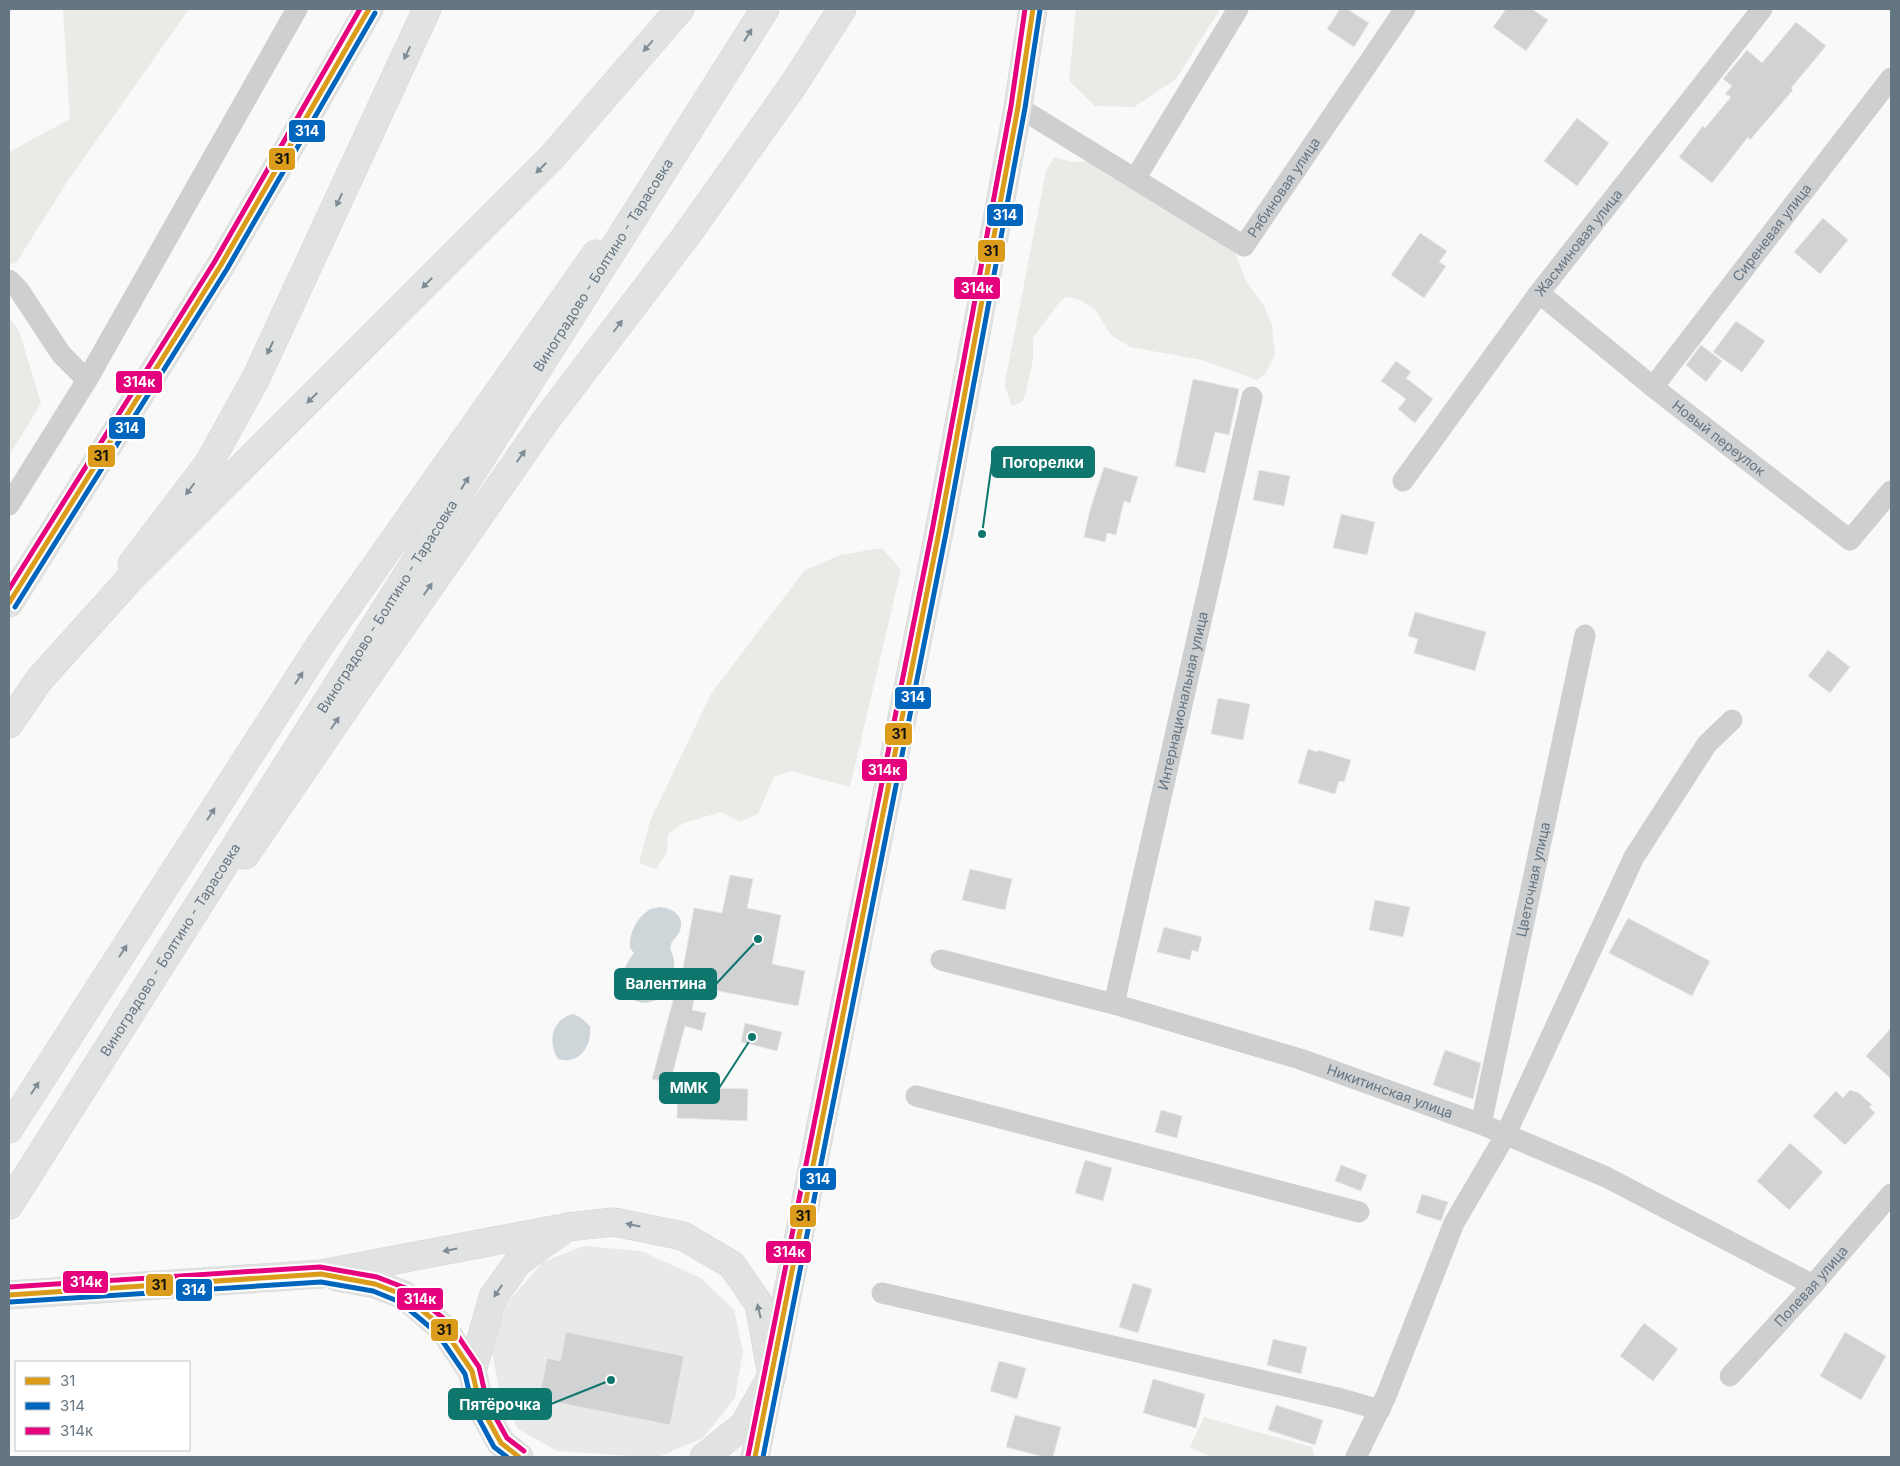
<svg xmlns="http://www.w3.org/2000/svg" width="1900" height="1466" viewBox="0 0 1900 1466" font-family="Inter,sans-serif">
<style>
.built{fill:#e8e9e9}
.green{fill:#e8ebe6}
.water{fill:#ced6d9}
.building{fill:#d0d2d3;stroke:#e8e8e8}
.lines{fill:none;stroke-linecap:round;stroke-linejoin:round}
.secondary-casing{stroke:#d5d6d7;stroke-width:29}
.primary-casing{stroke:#d5d6d7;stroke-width:29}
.minor{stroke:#cecfd0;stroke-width:21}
.secondary{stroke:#e1e2e2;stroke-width:28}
.primary{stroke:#e1e2e2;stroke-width:28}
.bus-1-casing{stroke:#fff;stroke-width:9}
.bus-2-casing{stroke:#fff;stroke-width:9}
.bus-3-casing{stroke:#fff;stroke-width:9}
.bus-1{stroke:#da9c1a;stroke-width:5}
.bus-2{stroke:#0065bd;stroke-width:5}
.bus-3{stroke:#e5007d;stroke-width:5}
.oneway{fill:#7e8c96}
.labels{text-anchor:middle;stroke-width:5;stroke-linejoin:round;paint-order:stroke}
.street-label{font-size:14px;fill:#657683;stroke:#fff}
.leader{fill:none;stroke:#0f766e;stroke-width:2}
.callout-dot{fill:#0f766e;stroke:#fff;stroke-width:2}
.callout{fill:#0f766e;stroke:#0f766e;stroke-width:2}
.callout-label{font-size:15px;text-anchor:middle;font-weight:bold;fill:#fff}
.line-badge{stroke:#fff;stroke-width:2}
.badge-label{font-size:14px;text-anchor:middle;font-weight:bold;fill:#fff}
.pale-badge-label{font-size:14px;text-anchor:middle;font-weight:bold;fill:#111}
</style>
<rect width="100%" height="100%" fill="#f9f9f9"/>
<path class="built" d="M 583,1246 L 641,1251 L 701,1278 L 734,1310 L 743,1351 L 735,1398 L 703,1438 L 658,1457 L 647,1457 L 557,1451 L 518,1429 L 499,1390 L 492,1352 L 507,1303 L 543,1262 Z"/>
<g class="green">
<path d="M 63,9 L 189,9 L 67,182 L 16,263 L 9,264 L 9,152 L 70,119 Z"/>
<path d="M 1076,9 L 1220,9 L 1176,79 L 1134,107 L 1095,106 L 1069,81 Z"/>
<path d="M 1054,157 L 1072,162 L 1113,159 L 1234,250 L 1246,281 L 1264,306 L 1272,325 L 1275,355 L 1265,374 L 1257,380 L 1202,360 L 1130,347 L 1111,335 L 1095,309 L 1078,299 L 1066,297 L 1058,304 L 1033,338 L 1033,359 L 1026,392 L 1022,402 L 1012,406 L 1005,387 L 1006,377 L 1046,171 Z"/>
<path d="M 9,317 L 19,331 L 41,403 L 9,456 Z"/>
<path d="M 882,548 L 901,570 L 850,787 L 791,771 L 774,777 L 758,814 L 740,822 L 721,812 L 684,823 L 668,834 L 667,853 L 656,869 L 639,863 L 650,821 L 711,694 L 804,571 L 840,555 Z"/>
<path d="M 1204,1417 L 1312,1447 L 1314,1457 L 1211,1457 L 1190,1447 Z"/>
</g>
<g class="water">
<path d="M 661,907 C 675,909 686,918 679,933 C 677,936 674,939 672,942 C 668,949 673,953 674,960 C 675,969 672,983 667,990 C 648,1019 600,995 634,953 L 630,948 C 629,934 636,918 649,910 C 652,908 657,908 661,907 Z"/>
<path d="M 573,1014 L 580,1017 L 590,1026 C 592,1046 580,1065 558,1059 C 547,1042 552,1019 573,1014 Z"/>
</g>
<g class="building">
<path d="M 1340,9 L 1347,9 L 1369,23 L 1354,47 L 1327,29 Z"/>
<path d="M 1506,9 L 1532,9 L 1548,20 L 1526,51 L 1493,27 Z"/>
<path d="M 1796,22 L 1826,46 L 1791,88 L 1793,90 L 1750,140 L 1748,137 L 1712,183 L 1679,157 L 1703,126 L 1705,128 L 1731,97 L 1725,94 L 1732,86 L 1723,79 L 1747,50 L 1762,63 Z"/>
<path d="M 1577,118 L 1609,143 L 1577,186 L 1544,161 Z"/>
<path d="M 1823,218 L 1848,240 L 1820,274 L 1794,252 Z"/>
<path d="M 1420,233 L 1447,251 L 1439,262 L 1446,266 L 1424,298 L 1391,275 Z"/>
<path d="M 1736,321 L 1765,341 L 1742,372 L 1713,352 Z"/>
<path d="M 1701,345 L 1722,361 L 1706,382 L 1686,365 Z"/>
<path d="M 1396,361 L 1411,372 L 1406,378 L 1433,399 L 1415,423 L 1398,409 L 1406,399 L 1381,381 Z"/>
<path d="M 1193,379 L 1239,389 L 1229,435 L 1215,432 L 1205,473 L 1175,466 Z"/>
<path d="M 1104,467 L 1138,477 L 1130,503 L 1124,501 L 1116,535 L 1107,533 L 1105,542 L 1084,537 L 1090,510 Z"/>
<path d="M 1259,470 L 1290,476 L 1284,506 L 1253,500 Z"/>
<path d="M 1341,514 L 1375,522 L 1367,555 L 1333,548 Z"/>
<path d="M 1415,612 L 1486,632 L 1475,671 L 1414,653 L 1418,639 L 1408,636 Z"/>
<path d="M 1828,650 L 1850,667 L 1830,693 L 1808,676 Z"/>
<path d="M 1218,698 L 1250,704 L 1243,740 L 1211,734 Z"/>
<path d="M 1308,749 L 1317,752 L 1318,750 L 1351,760 L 1344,782 L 1339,781 L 1335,794 L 1298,783 Z"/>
<path d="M 970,869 L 1012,879 L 1005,910 L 962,900 Z"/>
<path d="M 730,875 L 753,879 L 747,908 L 781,915 L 772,964 L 805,971 L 798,1006 L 697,987 L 692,1010 L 706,1013 L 702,1031 L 685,1026 L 670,1083 L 652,1079 L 680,974 L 682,974 L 694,908 L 722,913 Z"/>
<path d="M 1375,900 L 1410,907 L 1403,937 L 1369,930 Z"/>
<path d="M 1628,918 L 1710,961 L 1692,996 L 1609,953 Z"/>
<path d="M 1164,927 L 1202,937 L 1198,952 L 1192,950 L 1190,960 L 1157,952 Z"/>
<path d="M 745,1023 L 782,1032 L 777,1051 L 741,1042 Z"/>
<path d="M 1891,1028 L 1891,1079 L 1866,1056 Z"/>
<path d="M 1445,1050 L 1481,1063 L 1473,1099 L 1433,1085 Z"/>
<path d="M 678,1087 L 748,1089 L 747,1121 L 677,1118 Z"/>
<path d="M 1850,1090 L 1859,1093 L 1872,1105 L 1869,1107 L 1875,1113 L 1845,1145 L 1813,1116 L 1836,1091 L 1843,1098 Z"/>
<path d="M 1161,1110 L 1182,1116 L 1177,1138 L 1155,1132 Z"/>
<path d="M 1790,1143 L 1823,1172 L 1789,1210 L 1757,1181 Z"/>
<path d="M 1085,1160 L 1112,1168 L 1103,1201 L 1075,1193 Z"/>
<path d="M 1341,1165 L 1367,1175 L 1361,1191 L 1335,1181 Z"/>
<path d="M 1422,1194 L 1448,1202 L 1441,1221 L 1416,1213 Z"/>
<path d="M 1133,1283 L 1152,1289 L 1138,1333 L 1119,1327 Z"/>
<path d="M 1644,1323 L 1678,1349 L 1653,1381 L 1620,1356 Z"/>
<path d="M 566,1332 L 684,1356 L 670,1425 L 539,1399 L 547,1358 L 560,1361 Z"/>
<path d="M 1845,1332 L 1886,1356 L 1861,1400 L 1820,1376 Z"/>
<path d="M 1273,1339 L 1307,1347 L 1301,1374 L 1267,1365 Z"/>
<path d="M 999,1361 L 1026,1368 L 1017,1399 L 990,1391 Z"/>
<path d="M 1153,1379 L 1205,1394 L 1196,1428 L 1143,1413 Z"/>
<path d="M 1276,1405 L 1323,1420 L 1315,1445 L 1268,1430 Z"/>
<path d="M 1015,1415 L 1061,1427 L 1053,1457 L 1044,1457 L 1006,1447 Z"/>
</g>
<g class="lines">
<g class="secondary-casing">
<g id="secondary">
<path d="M 132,564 L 209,463 L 256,378 L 427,9"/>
<path d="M 9,603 L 221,265 L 369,9"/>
<path d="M 245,855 L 363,682 L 546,420 L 686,236 L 794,84 L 842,9"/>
<path d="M 9,1129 L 320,645 L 596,254"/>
<path d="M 337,1277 L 375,1284 L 404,1295 L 443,1328 L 472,1371 L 480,1405 L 501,1443 L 519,1457"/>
<path d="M 9,1295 L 321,1274 L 558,1229"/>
<path d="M 472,1371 L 493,1297 L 518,1262 L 567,1227 L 614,1222 L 683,1236 L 732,1265 L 759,1304 L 772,1376 L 744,1425 L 704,1457"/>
<path d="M 755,1457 L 939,532 L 1018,107 L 1033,9"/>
</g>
</g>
<g class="primary-casing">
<g id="primary">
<path d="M 9,724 L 39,680 L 128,581 L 552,157 L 680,9"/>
<path id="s9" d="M 9,1205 L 765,9"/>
</g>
</g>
<g class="minor">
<path id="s1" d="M 1018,107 L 1244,246 L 1405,9"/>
<path d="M 1135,179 L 1238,9"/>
<path d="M 9,280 L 19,290 L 61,354 L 87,380"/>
<path id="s2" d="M 1539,293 L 1653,387 L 1850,540 L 1891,491"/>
<path id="s3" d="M 1653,387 L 1891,78"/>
<path id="s4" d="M 1403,481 L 1539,293 L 1762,9"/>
<path d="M 9,505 L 87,380 L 297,9"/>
<path id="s5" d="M 941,960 L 1114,1004 L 1300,1059 L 1481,1124 L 1606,1177 L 1813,1285"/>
<path id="s6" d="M 1114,1004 L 1252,397"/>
<path d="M 916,1096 L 1359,1212"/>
<path id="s7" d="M 1481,1124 L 1585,635"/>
<path d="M 882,1293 L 1342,1399 L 1380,1410"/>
<path id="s8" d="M 1730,1376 L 1813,1285 L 1891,1194"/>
<path d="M 1356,1457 L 1386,1396 L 1454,1223 L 1505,1136 L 1634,857 L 1707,744 L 1732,720"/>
</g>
<use href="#secondary" class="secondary"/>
<use href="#primary" class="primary"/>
<g class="bus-1-casing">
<g id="bus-1">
<path d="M 9,603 L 221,265 L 369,9"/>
<path d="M 9,1295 L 321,1274 L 375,1284 L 404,1295 L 443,1328 L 472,1371 L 480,1405 L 501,1443 L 519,1457"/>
<path d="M 755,1457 L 939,532 L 1018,107 L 1033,9"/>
</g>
</g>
<g class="bus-2-casing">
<g id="bus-2">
<path d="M 15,607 L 227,269 L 375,13"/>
<path d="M 10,1302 L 321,1282 L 373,1291 L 400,1302 L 437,1333 L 465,1374 L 473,1408 L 494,1447 L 507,1457"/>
<path d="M 763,1457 L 946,533 L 1025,108 L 1040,10"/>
</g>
</g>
<g class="bus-3-casing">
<g id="bus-3">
<path d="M 9,589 L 215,261 L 360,9"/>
<path d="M 9,1287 L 320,1267 L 377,1277 L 408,1289 L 449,1323 L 479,1367 L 487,1402 L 507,1438 L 524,1451"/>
<path d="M 748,1456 L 932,531 L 1011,106 L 1025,9"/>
</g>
</g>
<use href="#bus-1" class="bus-1"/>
<use href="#bus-2" class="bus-2"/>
<use href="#bus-3" class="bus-3"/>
</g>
<defs><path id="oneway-solid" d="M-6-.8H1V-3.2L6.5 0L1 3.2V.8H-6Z" transform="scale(1.25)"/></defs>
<g class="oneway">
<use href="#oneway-solid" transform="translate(748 35) rotate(-58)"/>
<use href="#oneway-solid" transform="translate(648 46) rotate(131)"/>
<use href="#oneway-solid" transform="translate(407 53) rotate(115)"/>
<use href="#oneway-solid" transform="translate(541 168) rotate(135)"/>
<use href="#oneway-solid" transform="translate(339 200) rotate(115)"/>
<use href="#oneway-solid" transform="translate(427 283) rotate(135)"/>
<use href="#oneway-solid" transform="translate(618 326) rotate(-53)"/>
<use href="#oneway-solid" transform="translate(270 348) rotate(115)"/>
<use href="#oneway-solid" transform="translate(312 398) rotate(135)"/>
<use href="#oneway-solid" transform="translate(521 456) rotate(-55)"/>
<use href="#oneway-solid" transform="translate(465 483) rotate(-58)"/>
<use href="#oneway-solid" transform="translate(190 489) rotate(127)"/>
<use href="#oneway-solid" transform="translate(428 589) rotate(-55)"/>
<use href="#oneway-solid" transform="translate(299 678) rotate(-57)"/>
<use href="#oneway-solid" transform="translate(335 723) rotate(-56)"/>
<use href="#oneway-solid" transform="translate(211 814) rotate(-57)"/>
<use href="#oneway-solid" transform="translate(123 951) rotate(-57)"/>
<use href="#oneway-solid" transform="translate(35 1088) rotate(-57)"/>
<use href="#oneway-solid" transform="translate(633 1225) rotate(-168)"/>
<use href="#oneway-solid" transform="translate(450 1250) rotate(169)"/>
<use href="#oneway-solid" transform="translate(498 1291) rotate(124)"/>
<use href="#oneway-solid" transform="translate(759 1311) rotate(-103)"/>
</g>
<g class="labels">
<g class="street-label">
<text dy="5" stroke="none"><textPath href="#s1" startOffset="336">Рябиновая улица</textPath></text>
<text dy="5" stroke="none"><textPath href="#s3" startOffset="195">Сиреневая улица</textPath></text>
<text dy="5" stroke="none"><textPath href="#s4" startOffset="296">Жасминовая улица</textPath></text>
<text dy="5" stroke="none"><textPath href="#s9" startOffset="1112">Виноградово - Болтино - Тарасовка</textPath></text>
<text dy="5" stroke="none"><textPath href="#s2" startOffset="231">Новый переулок</textPath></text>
<text dy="5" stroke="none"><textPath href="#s9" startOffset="708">Виноградово - Болтино - Тарасовка</textPath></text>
<text dy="5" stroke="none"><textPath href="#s6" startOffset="311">Интернациональная улица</textPath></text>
<text dy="5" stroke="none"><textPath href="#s7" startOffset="250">Цветочная улица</textPath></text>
<text dy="5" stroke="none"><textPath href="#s9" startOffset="302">Виноградово - Болтино - Тарасовка</textPath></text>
<text dy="5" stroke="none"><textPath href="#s5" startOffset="468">Никитинская улица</textPath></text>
<text dy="5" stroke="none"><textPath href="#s8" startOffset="121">Полевая улица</textPath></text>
</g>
</g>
<path class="leader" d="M982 534L992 462M758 939L716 984M752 1037L719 1088M611 1380L551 1404"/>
<g class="callout-dot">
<circle cx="982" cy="534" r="5"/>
<circle cx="758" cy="939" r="5"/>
<circle cx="752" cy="1037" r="5"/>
<circle cx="611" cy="1380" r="5"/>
</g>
<g class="callout">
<rect x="992" y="447" width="102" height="30" rx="5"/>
<rect x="615" y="969" width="101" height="30" rx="5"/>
<rect x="660" y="1073" width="59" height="30" rx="5"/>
<rect x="449" y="1389" width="102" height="30" rx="5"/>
</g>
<g class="callout-label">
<text x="1043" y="468">Погорелки</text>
<text x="666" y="989">Валентина</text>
<text x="689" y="1093">ММК</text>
<text x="500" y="1410">Пятёрочка</text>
</g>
<g class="line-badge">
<rect x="288" y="119" width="38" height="24" rx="5" fill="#0065bd"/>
<rect x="268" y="147" width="28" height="24" rx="5" fill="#da9c1a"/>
<rect x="986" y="203" width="38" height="24" rx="5" fill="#0065bd"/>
<rect x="977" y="239" width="29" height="24" rx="5" fill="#da9c1a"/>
<rect x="953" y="276" width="48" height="24" rx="5" fill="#e5007d"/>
<rect x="115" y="370" width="48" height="24" rx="5" fill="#e5007d"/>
<rect x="108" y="416" width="38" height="24" rx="5" fill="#0065bd"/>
<rect x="87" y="444" width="29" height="24" rx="5" fill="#da9c1a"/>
<rect x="894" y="686" width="38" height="24" rx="5" fill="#0065bd"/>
<rect x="884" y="722" width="29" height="24" rx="5" fill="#da9c1a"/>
<rect x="861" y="758" width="47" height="24" rx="5" fill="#e5007d"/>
<rect x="799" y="1167" width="38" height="24" rx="5" fill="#0065bd"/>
<rect x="789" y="1204" width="28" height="24" rx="5" fill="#da9c1a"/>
<rect x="765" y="1240" width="47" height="24" rx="5" fill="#e5007d"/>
<rect x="62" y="1270" width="47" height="24" rx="5" fill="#e5007d"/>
<rect x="145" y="1273" width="29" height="24" rx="5" fill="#da9c1a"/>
<rect x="175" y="1278" width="38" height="24" rx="5" fill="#0065bd"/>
<rect x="396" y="1287" width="48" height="24" rx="5" fill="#e5007d"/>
<rect x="430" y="1318" width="29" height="24" rx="5" fill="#da9c1a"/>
</g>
<g class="badge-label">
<text x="307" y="136">314</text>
<text x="1005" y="220">314</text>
<text x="977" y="293">314к</text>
<text x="139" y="387">314к</text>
<text x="127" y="433">314</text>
<text x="913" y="702">314</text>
<text x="884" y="775">314к</text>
<text x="818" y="1184">314</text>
<text x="789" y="1257">314к</text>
<text x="86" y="1287">314к</text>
<text x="194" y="1295">314</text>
<text x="420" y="1304">314к</text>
</g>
<g class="pale-badge-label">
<text x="282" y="164">31</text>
<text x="991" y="256">31</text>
<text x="101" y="461">31</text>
<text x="899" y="739">31</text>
<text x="803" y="1221">31</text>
<text x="159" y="1290">31</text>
<text x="444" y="1335">31</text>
</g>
<rect width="1900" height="1466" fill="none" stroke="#657683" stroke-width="20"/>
<rect x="15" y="1361" width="175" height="90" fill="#ffffff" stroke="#c1c8cd"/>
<rect x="25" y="1377" width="25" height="8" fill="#da9c1a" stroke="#c1c8cd"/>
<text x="60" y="1386" font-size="15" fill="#657683">31</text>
<rect x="25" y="1402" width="25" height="8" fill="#0065bd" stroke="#c1c8cd"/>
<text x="60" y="1411" font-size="15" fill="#657683">314</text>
<rect x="25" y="1427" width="25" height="8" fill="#e5007d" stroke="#c1c8cd"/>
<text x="60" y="1436" font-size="15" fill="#657683">314к</text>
</svg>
